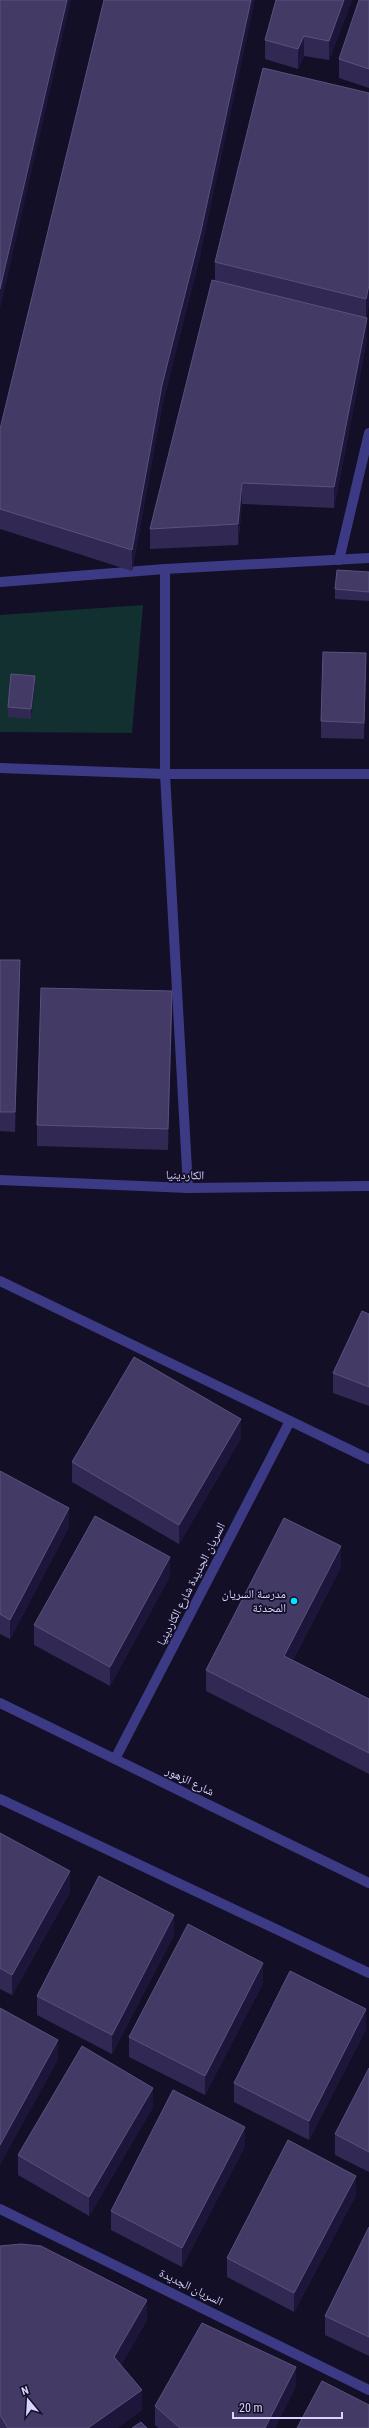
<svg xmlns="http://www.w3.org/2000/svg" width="369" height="2428" viewBox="0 0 369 2428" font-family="'Roboto Condensed','Noto Naskh Arabic',sans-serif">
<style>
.green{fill:#12302f}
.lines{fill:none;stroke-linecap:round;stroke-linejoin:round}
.minor{stroke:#3d3a85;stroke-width:10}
.wall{fill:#312854}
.shaded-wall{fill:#1d163a}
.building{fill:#433a66;stroke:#5a527e}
.poi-dot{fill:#00e5ff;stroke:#130f26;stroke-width:1.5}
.labels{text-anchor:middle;stroke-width:3.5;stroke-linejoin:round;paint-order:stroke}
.street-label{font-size:12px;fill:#d9d4ff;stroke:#130f26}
.poi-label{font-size:12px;fill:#d9d4ff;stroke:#130f26;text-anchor:end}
</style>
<rect width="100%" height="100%" fill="#130f26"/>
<path class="green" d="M 143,605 L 132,733 L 0,732 L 0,615 Z"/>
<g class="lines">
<g class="minor">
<path d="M 339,560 L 369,433"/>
<path d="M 165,569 L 165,774 L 188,1188"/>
<path d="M 0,582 L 165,569 L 369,558"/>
<path d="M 0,768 L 165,774 L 369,774"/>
<path d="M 0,1180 L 188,1188 L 369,1186"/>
<path d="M 0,1281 L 369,1459"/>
<path d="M 0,1703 L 369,1883"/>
<path d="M 115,1759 L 290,1421"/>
<path d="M 0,1799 L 369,1973"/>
<path d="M 0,2209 L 369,2390"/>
</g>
</g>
<g class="wall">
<path d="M 276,0 L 352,0 L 329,60 L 304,56 L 298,69 L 265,59 L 265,40 Z"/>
<path d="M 369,0 L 369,88 L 339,78 L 339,59 Z"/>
<path d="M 369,93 L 366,318 L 367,339 L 334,508 L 242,504 L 238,545 L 150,549 L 150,529 L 215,281 L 215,262 Z"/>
<path d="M 201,252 L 162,406 L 132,571 L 0,529 L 0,429 Z"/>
<path d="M 369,572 L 369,601 L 335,599 L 335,589 Z"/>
<path d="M 366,669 L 364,739 L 321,738 L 321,721 Z"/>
<path d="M 35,685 L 31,719 L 8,717 L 8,707 Z"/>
<path d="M 0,960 L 20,980 L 15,1132 L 0,1131 Z"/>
<path d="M 172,1012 L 168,1150 L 37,1146 L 37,1125 Z"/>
<path d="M 369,1314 L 369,1406 L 333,1393 L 333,1373 Z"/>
<path d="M 241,1438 L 179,1544 L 72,1482 L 72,1462 Z"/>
<path d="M 0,1471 L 69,1527 L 10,1639 L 0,1634 Z"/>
<path d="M 341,1567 L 293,1660 L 369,1699 L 369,1774 L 206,1691 L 206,1670 Z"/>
<path d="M 170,1576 L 110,1686 L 34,1645 L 34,1625 Z"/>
<path d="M 0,1833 L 70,1892 L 12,1995 L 0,1989 Z"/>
<path d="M 174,1935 L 112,2054 L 37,2015 L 37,1996 Z"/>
<path d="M 263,1983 L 205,2095 L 129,2057 L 129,2037 Z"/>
<path d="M 366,2029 L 309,2140 L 234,2102 L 234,2083 Z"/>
<path d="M 369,2068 L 369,2172 L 335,2155 L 335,2134 Z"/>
<path d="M 153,2107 L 89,2216 L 18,2175 L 18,2155 Z"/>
<path d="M 245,2146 L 182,2267 L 111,2230 L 111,2211 Z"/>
<path d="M 356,2195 L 294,2312 L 227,2277 L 227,2258 Z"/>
<path d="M 369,2227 L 369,2356 L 325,2335 L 325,2316 Z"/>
<path d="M 0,2246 L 147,2320 L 121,2365 L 142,2410 L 117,2428 L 0,2428 Z"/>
<path d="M 296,2386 L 275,2428 L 158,2428 L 155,2425 L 155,2406 Z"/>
</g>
<g class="shaded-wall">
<path d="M 67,0 L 71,0 L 0,309 L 0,289 Z"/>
<path d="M 251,0 L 255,0 L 201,252 L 162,406 L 132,571 L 132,550 L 162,385 Z"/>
<path d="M 344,0 L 352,0 L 329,60 L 329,41 Z"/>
<path d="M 304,36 L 304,56 L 298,69 L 298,49 Z"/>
<path d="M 369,285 L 369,306 L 366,320 L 366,299 Z"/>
<path d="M 367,318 L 367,339 L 334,508 L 334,487 Z"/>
<path d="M 242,483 L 242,504 L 238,545 L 238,524 Z"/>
<path d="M 366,653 L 366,669 L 364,739 L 364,723 Z"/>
<path d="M 35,676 L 35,685 L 31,719 L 31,709 Z"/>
<path d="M 20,960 L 20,980 L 15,1132 L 15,1112 Z"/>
<path d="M 172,991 L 172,1012 L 168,1150 L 168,1129 Z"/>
<path d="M 241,1419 L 241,1438 L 179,1544 L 179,1525 Z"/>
<path d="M 69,1508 L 69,1527 L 10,1639 L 10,1620 Z"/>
<path d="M 341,1546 L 341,1567 L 284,1677 L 284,1656 Z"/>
<path d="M 170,1557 L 170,1576 L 110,1686 L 110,1667 Z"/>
<path d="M 70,1871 L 70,1892 L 12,1995 L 12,1975 Z"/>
<path d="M 174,1915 L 174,1935 L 112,2054 L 112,2035 Z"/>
<path d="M 263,1963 L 263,1983 L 205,2095 L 205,2076 Z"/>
<path d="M 366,2009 L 366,2029 L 309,2140 L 309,2121 Z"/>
<path d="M 58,2040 L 58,2060 L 0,2165 L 0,2145 Z"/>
<path d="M 153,2088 L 153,2107 L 89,2216 L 89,2197 Z"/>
<path d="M 245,2127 L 245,2146 L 182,2267 L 182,2248 Z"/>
<path d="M 356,2176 L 356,2195 L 294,2312 L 294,2293 Z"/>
<path d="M 147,2300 L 147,2320 L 114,2378 L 114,2357 Z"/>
<path d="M 296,2367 L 296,2386 L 275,2428 L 265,2428 Z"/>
<path d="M 142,2390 L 142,2410 L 117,2428 L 88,2428 Z"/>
</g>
<g class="building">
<path d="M 0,0 L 67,0 L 0,289 Z"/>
<path d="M 104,0 L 251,0 L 201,231 L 162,385 L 132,550 L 0,509 L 0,429 Z"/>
<path d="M 276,0 L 344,0 L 329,41 L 304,36 L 298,49 L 265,40 Z"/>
<path d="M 359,0 L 369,0 L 369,69 L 339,59 Z"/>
<path d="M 263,68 L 369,93 L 369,285 L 366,299 L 215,262 Z"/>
<path d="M 212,280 L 367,318 L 334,487 L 242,483 L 238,524 L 150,529 Z"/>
<path d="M 337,570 L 369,572 L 369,592 L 335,589 Z"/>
<path d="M 323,652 L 366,653 L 364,723 L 321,721 Z"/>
<path d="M 11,674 L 35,676 L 31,709 L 8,707 Z"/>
<path d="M 0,960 L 20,960 L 15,1112 L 0,1112 Z"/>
<path d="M 41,988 L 172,991 L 168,1129 L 37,1125 Z"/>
<path d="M 362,1311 L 369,1314 L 369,1387 L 333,1373 Z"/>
<path d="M 134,1357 L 241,1419 L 179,1525 L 72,1462 Z"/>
<path d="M 0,1471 L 69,1508 L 10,1620 L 0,1614 Z"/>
<path d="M 95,1516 L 170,1557 L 110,1667 L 34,1625 Z"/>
<path d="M 284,1518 L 341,1546 L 284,1656 L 369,1699 L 369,1753 L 206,1670 Z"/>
<path d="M 0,1833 L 70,1871 L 12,1975 L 0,1968 Z"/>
<path d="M 99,1876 L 174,1915 L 112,2035 L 37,1996 Z"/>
<path d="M 188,1924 L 263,1963 L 205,2076 L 129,2037 Z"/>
<path d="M 290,1971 L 366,2009 L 309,2121 L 234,2083 Z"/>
<path d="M 0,2008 L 58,2040 L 0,2145 Z"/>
<path d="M 82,2046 L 153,2088 L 89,2197 L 18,2155 Z"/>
<path d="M 369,2068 L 369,2152 L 335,2134 Z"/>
<path d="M 173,2090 L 245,2127 L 182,2248 L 111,2211 Z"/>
<path d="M 288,2140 L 356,2176 L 294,2293 L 227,2258 Z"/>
<path d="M 369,2227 L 369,2337 L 325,2316 Z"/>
<path d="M 21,2244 L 41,2246 L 147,2300 L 114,2357 L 142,2390 L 88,2428 L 8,2428 L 0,2415 L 0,2246 Z"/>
<path d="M 202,2323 L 296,2367 L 265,2428 L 180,2428 L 155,2406 Z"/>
<path d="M 322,2381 L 369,2405 L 369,2428 L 297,2428 Z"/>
<path d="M 141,2422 L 147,2428 L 132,2428 Z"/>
</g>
<circle class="poi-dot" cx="294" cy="1601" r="4"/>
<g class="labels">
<g class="street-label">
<text transform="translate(185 1175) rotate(1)" y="4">الكاردينيا</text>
<text transform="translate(191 1584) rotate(-63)" y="4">السريان الجديدة شارع الكاردينيا</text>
<text transform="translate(190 1781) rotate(26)" y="4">شارع الزهور</text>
<text transform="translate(191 2287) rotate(26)" y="4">السريان الجديدة</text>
</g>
<g class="poi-label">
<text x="286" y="1598">مدرسة السريان<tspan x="286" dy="14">المحدثة</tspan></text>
</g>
</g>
<g transform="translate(28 2400) rotate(342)" stroke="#130f26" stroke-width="3" paint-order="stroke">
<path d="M0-3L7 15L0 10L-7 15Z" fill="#d9d4ff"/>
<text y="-6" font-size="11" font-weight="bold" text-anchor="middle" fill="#d9d4ff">N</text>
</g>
<path d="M233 2412v6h109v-6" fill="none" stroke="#d9d4ff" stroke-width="2"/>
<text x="239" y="2412" font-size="12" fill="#d9d4ff" stroke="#130f26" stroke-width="3" paint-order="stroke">20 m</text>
</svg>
